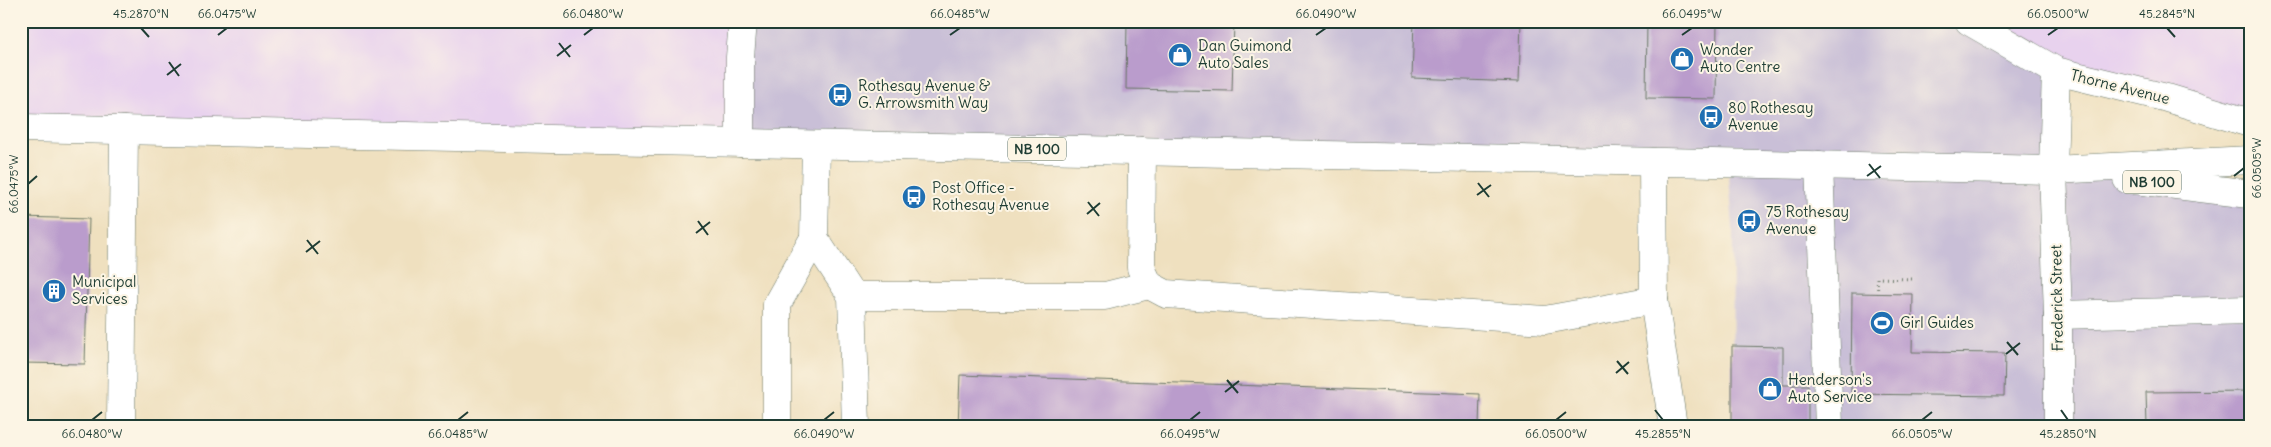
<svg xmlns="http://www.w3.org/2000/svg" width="2271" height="447" viewBox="0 0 2271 447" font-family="Delius,sans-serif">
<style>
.built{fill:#e8d2ee}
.industrial{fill:#c9bfd7}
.building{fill:#ba9ccc}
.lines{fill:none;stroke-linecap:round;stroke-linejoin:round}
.minor-casing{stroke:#687665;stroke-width:29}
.major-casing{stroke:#687665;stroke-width:29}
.path{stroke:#687665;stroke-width:3;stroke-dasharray:1 4;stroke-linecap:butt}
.minor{stroke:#fff;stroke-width:28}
.major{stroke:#fff;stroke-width:28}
.ticks{fill:none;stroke:#1f3d34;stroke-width:2}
.labels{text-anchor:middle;stroke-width:4;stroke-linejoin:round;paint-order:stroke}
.shield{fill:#fcf5e5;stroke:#617469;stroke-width:1}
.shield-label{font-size:14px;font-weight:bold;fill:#1f3d34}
.poi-label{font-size:15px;fill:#1f3d34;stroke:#fcf5e5;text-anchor:start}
.street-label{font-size:15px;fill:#1f3d34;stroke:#fcf5e5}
.neatline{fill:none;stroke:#1f3d34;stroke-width:2}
.ticks-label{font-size:12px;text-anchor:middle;fill:#1f3d34}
</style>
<rect width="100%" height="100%" fill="#fcf5e5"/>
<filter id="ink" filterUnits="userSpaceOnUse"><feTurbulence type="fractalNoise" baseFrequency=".02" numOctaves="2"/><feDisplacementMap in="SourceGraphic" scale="10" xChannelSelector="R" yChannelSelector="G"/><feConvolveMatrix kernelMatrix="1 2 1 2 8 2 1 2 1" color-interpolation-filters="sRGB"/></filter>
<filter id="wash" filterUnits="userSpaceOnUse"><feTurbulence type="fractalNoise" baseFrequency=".0096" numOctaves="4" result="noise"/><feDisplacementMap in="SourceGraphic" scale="20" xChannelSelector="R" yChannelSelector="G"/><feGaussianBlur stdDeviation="1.12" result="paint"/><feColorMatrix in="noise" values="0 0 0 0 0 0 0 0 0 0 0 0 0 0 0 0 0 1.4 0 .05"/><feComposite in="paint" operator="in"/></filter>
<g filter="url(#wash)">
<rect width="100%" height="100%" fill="#efe0bf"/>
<g class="built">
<path d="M 21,21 L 743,21 L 740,143 L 21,128 Z"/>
<path d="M 1969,21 L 2250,21 L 2250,123 L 2056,71 Z"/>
</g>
<path class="industrial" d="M 743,21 L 1969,21 L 2056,71 L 2053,170 L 2250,194 L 2250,426 L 1732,426 L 1733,227 L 1728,164 L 740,143 Z"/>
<g id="blocks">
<g class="building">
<path d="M 1127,21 L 1234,21 L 1232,91 L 1126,89 Z"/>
<path d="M 1414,21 L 1521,21 L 1519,82 L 1412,78 Z"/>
<path d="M 1647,21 L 1717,21 L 1716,99 L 1646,98 Z"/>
<path d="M 21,217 L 89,219 L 85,364 L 21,363 Z"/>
<path d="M 1852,293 L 1913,294 L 1912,352 L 2005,353 L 2004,396 L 1851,394 Z"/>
<path d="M 1732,346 L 1783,347 L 1783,385 L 1808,385 L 1808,426 L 1732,426 Z"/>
<path d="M 960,375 L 1480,394 L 1479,426 L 958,426 Z"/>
<path d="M 2250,391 L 2250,426 L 2147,426 L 2146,392 Z"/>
</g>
</g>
</g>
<g filter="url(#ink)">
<use href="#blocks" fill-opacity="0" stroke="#687665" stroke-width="1"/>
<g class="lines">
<g class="minor-casing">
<g id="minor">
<path d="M 740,143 L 740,57 L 743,21"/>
<path d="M 816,145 L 814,238 L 852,296 L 856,426"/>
<path d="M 1142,151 L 1141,268 L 1149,285 L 1166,294 L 1545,320 L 1654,300 L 1653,162"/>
<path d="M 1819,165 L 1829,426"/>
<path d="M 2053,170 L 2058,315 L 2058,426"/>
<path d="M 852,296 L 1105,296 L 1149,285"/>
<path d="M 1654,300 L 1673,426"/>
<path d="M 2058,315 L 2250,310"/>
<path d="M 121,426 L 124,130"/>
<path d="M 777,426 L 777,304 L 814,238"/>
</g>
</g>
<g class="major-casing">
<g id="major">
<path d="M 1969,21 L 2056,71 L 2167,98 L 2250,123"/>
<path d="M 21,128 L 2053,170 L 2250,160"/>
<path d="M 2053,170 L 2056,71"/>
<path d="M 2127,179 L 2250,194"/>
</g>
</g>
<path class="path" d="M 1878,294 L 1877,278 L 1913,279"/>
<use href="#minor" class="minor"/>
<use href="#major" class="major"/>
</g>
</g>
<path class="ticks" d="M 141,28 L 149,37M 2167,28 L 2175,37M 218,35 L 227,28M 584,35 L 593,28M 950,35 L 960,28M 1316,35 L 1326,28M 1682,35 L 1692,28M 2048,35 L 2058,28M 559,43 L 570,57M 557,56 L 571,45M 169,62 L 179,76M 167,75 L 181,64M 1869,164 L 1880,178M 1867,176 L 1881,166M 2234,176 L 2244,168M 1478,183 L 1489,197M 28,184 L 37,176M 1477,195 L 1491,185M 1088,202 L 1099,216M 1087,214 L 1100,203M 698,221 L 708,235M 696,233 L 710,222M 307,240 L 318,254M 306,252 L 320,241M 2007,342 L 2018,355M 2006,354 L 2020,343M 1617,361 L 1628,374M 1616,373 L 1629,362M 1227,380 L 1238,393M 1225,392 L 1239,381M 1655,410 L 1663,420M 2061,410 L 2068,420M 92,420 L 102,412M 458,420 L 468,412M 824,420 L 834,412M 1190,420 L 1200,412M 1556,420 L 1566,412M 1922,420 L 1932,412"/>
<defs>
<g id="shop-disc" transform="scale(1.25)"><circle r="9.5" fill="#1f6fb2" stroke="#fcf5e5"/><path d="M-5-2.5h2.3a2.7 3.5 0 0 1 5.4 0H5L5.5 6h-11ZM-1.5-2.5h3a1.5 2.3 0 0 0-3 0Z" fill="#fff"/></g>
<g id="bus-disc" transform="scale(1.25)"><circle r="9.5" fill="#1f6fb2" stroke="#fcf5e5"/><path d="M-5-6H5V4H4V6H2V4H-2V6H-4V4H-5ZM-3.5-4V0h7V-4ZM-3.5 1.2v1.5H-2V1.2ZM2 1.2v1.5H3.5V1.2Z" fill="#fff"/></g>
<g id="building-disc" transform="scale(1.25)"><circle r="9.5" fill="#1f6fb2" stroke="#fcf5e5"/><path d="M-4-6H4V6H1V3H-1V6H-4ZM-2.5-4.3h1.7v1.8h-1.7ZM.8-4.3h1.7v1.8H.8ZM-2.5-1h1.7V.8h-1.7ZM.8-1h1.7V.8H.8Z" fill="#fff"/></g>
<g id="stadium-disc" transform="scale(1.25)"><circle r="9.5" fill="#1f6fb2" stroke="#fcf5e5"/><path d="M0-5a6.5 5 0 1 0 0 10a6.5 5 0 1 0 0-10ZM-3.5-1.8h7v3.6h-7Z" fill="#fff"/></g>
</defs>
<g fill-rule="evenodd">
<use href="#shop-disc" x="1180" y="55"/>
<use href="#shop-disc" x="1682" y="59"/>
<use href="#bus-disc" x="840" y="95"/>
<use href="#bus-disc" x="1711" y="117"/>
<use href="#bus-disc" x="914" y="197"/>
<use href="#bus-disc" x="1749" y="221"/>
<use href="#building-disc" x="54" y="291"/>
<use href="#stadium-disc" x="1882" y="323"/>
<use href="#shop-disc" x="1770" y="389"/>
</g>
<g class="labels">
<g class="shield">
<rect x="1008" y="137.5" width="58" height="23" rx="4"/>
<rect x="2123" y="170.5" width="58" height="23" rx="4"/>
</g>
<g class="shield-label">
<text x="1037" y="154">NB 100</text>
<text x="2152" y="187">NB 100</text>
</g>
<g class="poi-label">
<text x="1198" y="51">Dan Guimond<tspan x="1198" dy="17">Auto Sales</tspan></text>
<text x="1700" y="55">Wonder<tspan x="1700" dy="17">Auto Centre</tspan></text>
<text x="858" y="91">Rothesay Avenue &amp;<tspan x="858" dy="17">G. Arrowsmith Way</tspan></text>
<text x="1728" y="113">80 Rothesay<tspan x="1728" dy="17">Avenue</tspan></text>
<text x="932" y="193">Post Office -<tspan x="932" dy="17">Rothesay Avenue</tspan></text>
<text x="1766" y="217">75 Rothesay<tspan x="1766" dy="17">Avenue</tspan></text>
<text x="72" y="287">Municipal<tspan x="72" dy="17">Services</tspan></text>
<text x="1900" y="328">Girl Guides</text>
<text x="1788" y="385">Henderson's<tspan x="1788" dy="17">Auto Service</tspan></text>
</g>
<g class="street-label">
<text transform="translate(2120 87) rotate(14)" y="5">Thorne Avenue</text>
<text transform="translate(2057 298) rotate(-91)" y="5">Frederick Street</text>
</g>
</g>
<rect width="2271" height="447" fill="none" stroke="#fcf5e5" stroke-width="55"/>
<rect x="28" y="28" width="2216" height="392" class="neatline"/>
<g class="ticks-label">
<text x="141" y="18">45.2870°N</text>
<text x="227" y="18">66.0475°W</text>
<text x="593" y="18">66.0480°W</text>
<text x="960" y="18">66.0485°W</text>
<text x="1326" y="18">66.0490°W</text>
<text x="1692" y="18">66.0495°W</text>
<text x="2058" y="18">66.0500°W</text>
<text x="2167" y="18">45.2845°N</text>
<text transform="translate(2257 168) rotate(-90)" y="4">66.0505°W</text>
<text transform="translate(14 184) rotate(-90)" y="4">66.0475°W</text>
<text x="92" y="438">66.0480°W</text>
<text x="458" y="438">66.0485°W</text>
<text x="824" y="438">66.0490°W</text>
<text x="1190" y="438">66.0495°W</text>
<text x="1556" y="438">66.0500°W</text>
<text x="1663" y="438">45.2855°N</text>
<text x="1922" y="438">66.0505°W</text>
<text x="2068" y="438">45.2850°N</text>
</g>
</svg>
